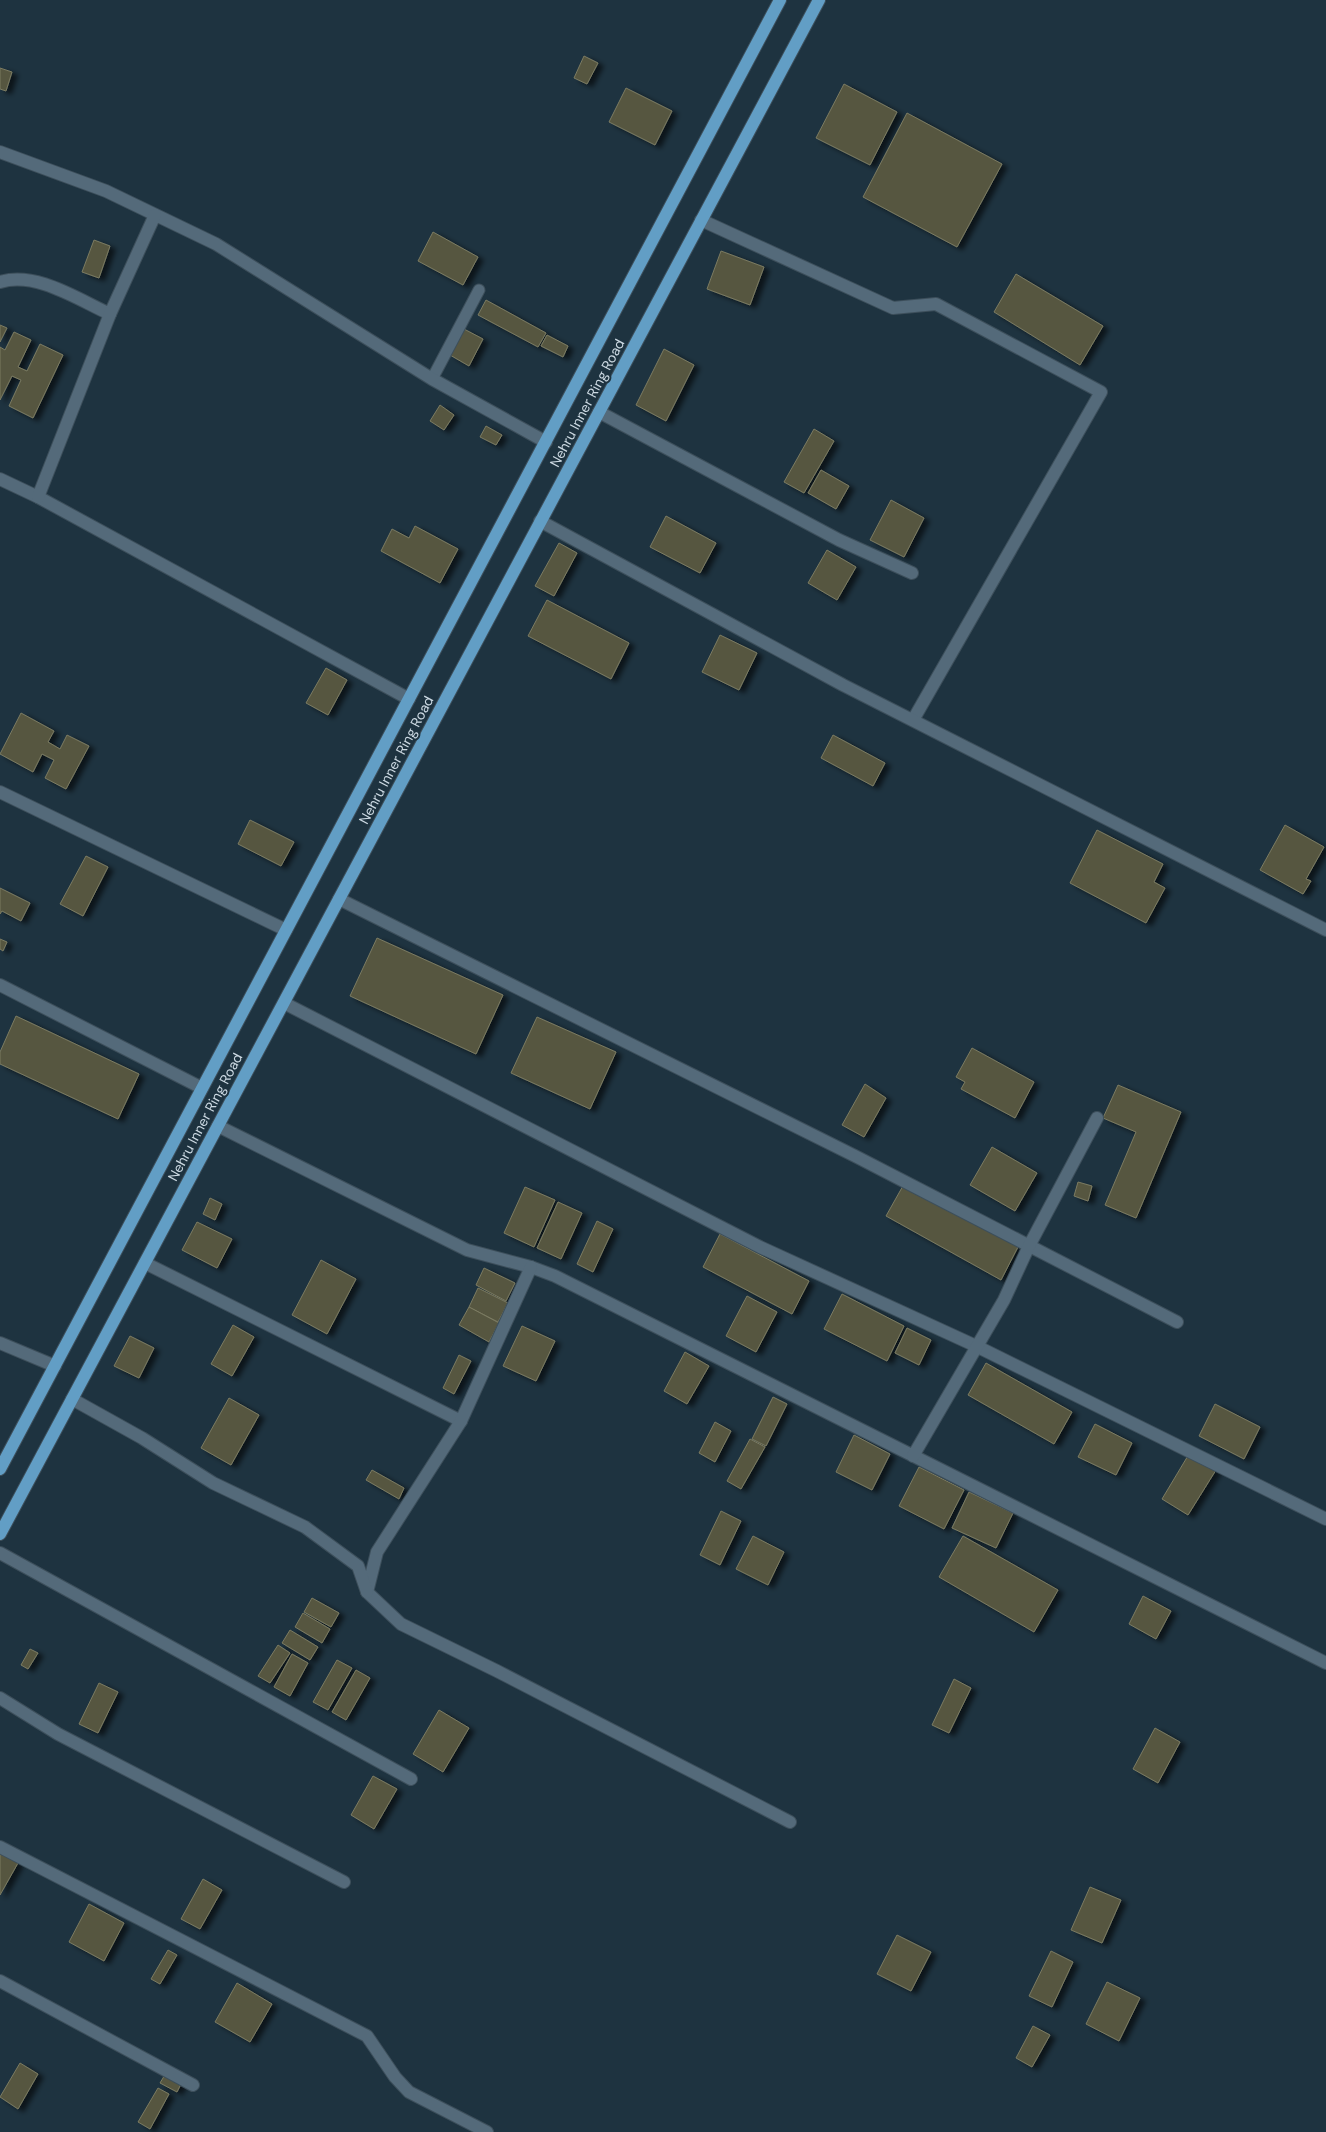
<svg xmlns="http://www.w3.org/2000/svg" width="1326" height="2132" viewBox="0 0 1326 2132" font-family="'DM Sans',sans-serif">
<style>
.building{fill:#57563f;stroke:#7b7b62;filter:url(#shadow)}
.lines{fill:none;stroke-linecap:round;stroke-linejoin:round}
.service-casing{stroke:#3d4f5b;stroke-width:13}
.minor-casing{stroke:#3d4f5b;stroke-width:14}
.primary-casing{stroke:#3d4f5b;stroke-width:14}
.service{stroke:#546a7a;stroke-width:11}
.minor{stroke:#546a7a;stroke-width:12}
.primary{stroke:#629ec5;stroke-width:12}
.labels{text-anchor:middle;stroke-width:4;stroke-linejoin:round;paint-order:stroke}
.street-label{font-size:14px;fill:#ccd9e2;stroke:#1e3340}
</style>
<defs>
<filter id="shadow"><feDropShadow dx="5.5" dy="3" stdDeviation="2.5" flood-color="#0009"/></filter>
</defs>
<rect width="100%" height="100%" fill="#1e3340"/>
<g class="building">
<path d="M 584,56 L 598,63 L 587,84 L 574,78 Z"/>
<path d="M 0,68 L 12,72 L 6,91 L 0,89 Z"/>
<path d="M 844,84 L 897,112 L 870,165 L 816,138 Z"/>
<path d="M 626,88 L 672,111 L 655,145 L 609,122 Z"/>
<path d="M 907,113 L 1002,164 L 957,247 L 863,197 Z"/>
<path d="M 433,232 L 478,257 L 463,285 L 418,261 Z"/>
<path d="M 94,240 L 110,246 L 99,278 L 82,272 Z"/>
<path d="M 721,251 L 764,267 L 750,305 L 707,289 Z"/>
<path d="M 1016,274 L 1103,326 L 1080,365 L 994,312 Z"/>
<path d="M 486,300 L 546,333 L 538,347 L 478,315 Z"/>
<path d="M 0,325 L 7,328 L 0,342 Z"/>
<path d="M 464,329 L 483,339 L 469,366 L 450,355 Z"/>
<path d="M 14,332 L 31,340 L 18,367 L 27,371 L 40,344 L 63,355 L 33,418 L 9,406 L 21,380 L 12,376 L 0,400 L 0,347 L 5,350 Z"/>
<path d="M 547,335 L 568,346 L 563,357 L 541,346 Z"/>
<path d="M 664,349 L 694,365 L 666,421 L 636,405 Z"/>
<path d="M 440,405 L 454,415 L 444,430 L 430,421 Z"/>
<path d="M 486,426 L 502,435 L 496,445 L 480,437 Z"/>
<path d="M 814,429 L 834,441 L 804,493 L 784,482 Z"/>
<path d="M 821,470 L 849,486 L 836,509 L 808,493 Z"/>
<path d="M 891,500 L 924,518 L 904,557 L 870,540 Z"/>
<path d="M 666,516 L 716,543 L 700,573 L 650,547 Z"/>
<path d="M 415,526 L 458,549 L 440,583 L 381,551 L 392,529 L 409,538 Z"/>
<path d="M 559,543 L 577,553 L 554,596 L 535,586 Z"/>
<path d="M 827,550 L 856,567 L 837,600 L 808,583 Z"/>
<path d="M 547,600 L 629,643 L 611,679 L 528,636 Z"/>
<path d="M 720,635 L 757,653 L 739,690 L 702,672 Z"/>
<path d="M 326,668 L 347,680 L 328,715 L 306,703 Z"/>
<path d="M 21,713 L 54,731 L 48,742 L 60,749 L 67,735 L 89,746 L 66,789 L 45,778 L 54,760 L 42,754 L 33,772 L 0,754 Z"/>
<path d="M 833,735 L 885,763 L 873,786 L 821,758 Z"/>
<path d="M 250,820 L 294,842 L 281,866 L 238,844 Z"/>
<path d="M 1285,825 L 1324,847 L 1306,879 L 1311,881 L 1303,894 L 1260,870 Z"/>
<path d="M 1097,830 L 1163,864 L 1154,882 L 1165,888 L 1146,923 L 1070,883 Z"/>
<path d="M 86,856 L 108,867 L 83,916 L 60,904 Z"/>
<path d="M 0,888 L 30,903 L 21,921 L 2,911 L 0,914 Z"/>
<path d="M 377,938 L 503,995 L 476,1054 L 350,996 Z"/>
<path d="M 0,939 L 7,942 L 3,951 L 0,949 Z"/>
<path d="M 16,1016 L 139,1074 L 118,1119 L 0,1064 L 0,1052 Z"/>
<path d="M 537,1017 L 616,1052 L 590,1109 L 511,1073 Z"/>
<path d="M 972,1048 L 1034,1082 L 1015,1118 L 961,1089 L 965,1082 L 956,1077 Z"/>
<path d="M 865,1084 L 886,1098 L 864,1137 L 842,1125 Z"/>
<path d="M 1118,1085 L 1181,1112 L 1136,1218 L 1105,1205 L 1136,1132 L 1103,1118 Z"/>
<path d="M 992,1147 L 1037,1173 L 1015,1211 L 970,1185 Z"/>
<path d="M 1078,1182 L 1092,1186 L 1088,1201 L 1074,1196 Z"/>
<path d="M 904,1184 L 1018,1247 L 1001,1280 L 886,1216 Z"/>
<path d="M 525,1187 L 555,1200 L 534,1247 L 504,1233 Z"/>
<path d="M 210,1198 L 222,1204 L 215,1220 L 203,1214 Z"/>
<path d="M 558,1202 L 582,1213 L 561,1259 L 537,1248 Z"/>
<path d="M 597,1221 L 613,1229 L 593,1272 L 577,1264 Z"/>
<path d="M 197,1222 L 232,1239 L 217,1268 L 182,1250 Z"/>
<path d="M 720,1234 L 809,1281 L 792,1314 L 703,1267 Z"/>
<path d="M 321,1260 L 356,1279 L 327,1334 L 292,1315 Z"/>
<path d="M 484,1268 L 515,1283 L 506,1301 L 476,1285 Z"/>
<path d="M 478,1288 L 508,1303 L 498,1322 L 469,1307 Z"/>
<path d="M 842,1294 L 904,1326 L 887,1361 L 824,1329 Z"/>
<path d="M 747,1296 L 777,1312 L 756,1352 L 726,1336 Z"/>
<path d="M 469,1307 L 499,1323 L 489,1342 L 459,1325 Z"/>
<path d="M 233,1325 L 254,1337 L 232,1376 L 211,1364 Z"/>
<path d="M 522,1326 L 555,1341 L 536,1381 L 503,1366 Z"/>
<path d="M 907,1328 L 931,1340 L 919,1365 L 895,1353 Z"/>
<path d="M 130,1336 L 154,1348 L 139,1378 L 114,1366 Z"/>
<path d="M 685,1352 L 709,1366 L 687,1404 L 664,1391 Z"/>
<path d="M 459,1355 L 471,1361 L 454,1394 L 443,1388 Z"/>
<path d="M 986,1363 L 1072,1412 L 1054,1444 L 968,1395 Z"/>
<path d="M 773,1397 L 787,1404 L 766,1446 L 752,1439 Z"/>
<path d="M 229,1398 L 259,1415 L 231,1465 L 201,1448 Z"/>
<path d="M 1215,1404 L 1260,1427 L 1244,1459 L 1199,1436 Z"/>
<path d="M 715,1422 L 731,1431 L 715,1462 L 699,1453 Z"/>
<path d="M 1095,1424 L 1132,1443 L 1116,1475 L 1078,1457 Z"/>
<path d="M 854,1435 L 890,1454 L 872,1490 L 836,1472 Z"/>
<path d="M 750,1439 L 765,1447 L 741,1489 L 727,1481 Z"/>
<path d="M 1189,1454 L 1216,1470 L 1188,1515 L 1162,1499 Z"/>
<path d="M 919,1467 L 964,1490 L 944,1529 L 899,1506 Z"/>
<path d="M 372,1470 L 404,1488 L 399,1499 L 366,1480 Z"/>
<path d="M 969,1492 L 1013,1513 L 996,1548 L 952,1528 Z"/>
<path d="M 721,1511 L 741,1521 L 720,1565 L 700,1555 Z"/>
<path d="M 753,1536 L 784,1552 L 768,1585 L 736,1569 Z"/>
<path d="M 963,1536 L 1058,1590 L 1034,1632 L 939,1577 Z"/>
<path d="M 1143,1596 L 1171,1611 L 1156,1639 L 1129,1624 Z"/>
<path d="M 312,1598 L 339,1613 L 331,1627 L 304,1612 Z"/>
<path d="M 303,1613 L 330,1629 L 322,1643 L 295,1627 Z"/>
<path d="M 290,1630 L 318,1647 L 310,1660 L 282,1643 Z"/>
<path d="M 278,1645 L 290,1653 L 270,1683 L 258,1676 Z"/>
<path d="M 30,1649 L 38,1653 L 28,1669 L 21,1665 Z"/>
<path d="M 292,1654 L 308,1663 L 290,1696 L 274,1687 Z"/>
<path d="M 337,1660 L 352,1668 L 328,1710 L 313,1702 Z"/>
<path d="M 356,1670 L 370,1678 L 346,1720 L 332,1712 Z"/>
<path d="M 954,1679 L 971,1688 L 949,1733 L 932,1725 Z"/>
<path d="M 99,1683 L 118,1692 L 98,1733 L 79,1724 Z"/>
<path d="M 439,1710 L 469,1728 L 443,1772 L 413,1754 Z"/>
<path d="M 1155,1728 L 1180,1742 L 1158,1783 L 1133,1769 Z"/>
<path d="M 373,1776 L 397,1789 L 374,1829 L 351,1815 Z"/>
<path d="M 0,1852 L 18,1863 L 0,1895 Z"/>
<path d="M 203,1879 L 222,1890 L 200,1929 L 181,1919 Z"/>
<path d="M 1090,1887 L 1121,1900 L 1102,1943 L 1071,1930 Z"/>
<path d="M 89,1904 L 124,1923 L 104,1961 L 69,1942 Z"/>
<path d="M 897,1935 L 931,1952 L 911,1991 L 877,1974 Z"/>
<path d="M 168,1950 L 177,1955 L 160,1984 L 151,1979 Z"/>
<path d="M 1051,1951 L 1073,1962 L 1052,2007 L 1029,1996 Z"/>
<path d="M 1107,1982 L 1140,1998 L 1119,2041 L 1086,2024 Z"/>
<path d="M 237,1983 L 272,2004 L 250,2042 L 215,2022 Z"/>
<path d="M 1033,2026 L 1050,2035 L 1032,2067 L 1016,2058 Z"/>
<path d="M 20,2063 L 38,2074 L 18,2109 L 0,2097 Z"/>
<path d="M 166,2073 L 182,2082 L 177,2092 L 160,2083 Z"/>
<path d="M 158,2088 L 169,2094 L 150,2129 L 138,2122 Z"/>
</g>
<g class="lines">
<g class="service-casing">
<path id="service" d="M 432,379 L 479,290"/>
</g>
<g class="minor-casing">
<g id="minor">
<path d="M 0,152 L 106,191 L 216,244 L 432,379 L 546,442"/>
<path d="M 701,220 L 893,308 L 936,304 L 1101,392 L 913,720"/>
<path d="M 0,282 C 36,271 77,299 110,314"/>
<path d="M 599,412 L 839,540 L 912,573"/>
<path d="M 0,479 L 38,497 L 409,699"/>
<path d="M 38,497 L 110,314 L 155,215"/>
<path d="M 540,521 L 843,685 L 1326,930"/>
<path d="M 0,792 L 286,930"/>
<path d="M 339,899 L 855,1156 L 1177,1322"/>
<path d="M 0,985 L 202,1088"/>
<path d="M 284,1003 L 760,1247 L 976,1346 L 1326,1519"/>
<path d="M 218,1126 L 467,1250 L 531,1267 L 555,1276 L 1326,1663"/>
<path d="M 145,1263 L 461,1421"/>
<path d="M 531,1267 L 461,1421 L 377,1552 L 367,1592 L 401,1624 L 497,1671 L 790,1822"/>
<path d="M 0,1343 L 55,1366"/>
<path d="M 72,1399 L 142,1438 L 213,1483 L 305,1527 L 358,1566 L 367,1592"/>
<path d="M 913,1456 L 1004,1300 L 1029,1246 L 1097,1118"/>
<path d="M 0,1553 L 411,1779"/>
<path d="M 0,1698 L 58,1734 L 344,1882"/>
<path d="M 0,1847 L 367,2036 L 395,2077 L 409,2092 L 487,2132"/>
<path d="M 0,1981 L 193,2085"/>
</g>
</g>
<g class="primary-casing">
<g id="primary">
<path d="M 0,1469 L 780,0"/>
<path d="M 0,1534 L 819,0"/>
</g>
</g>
<use href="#service" class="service"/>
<use href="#minor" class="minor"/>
<use href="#primary" class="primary"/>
</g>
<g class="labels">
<g class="street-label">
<text transform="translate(587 403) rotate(-62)" y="5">Nehru Inner Ring Road</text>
<text transform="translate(396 760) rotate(-62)" y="5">Nehru Inner Ring Road</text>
<text transform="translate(205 1117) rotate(-62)" y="5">Nehru Inner Ring Road</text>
</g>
</g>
</svg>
